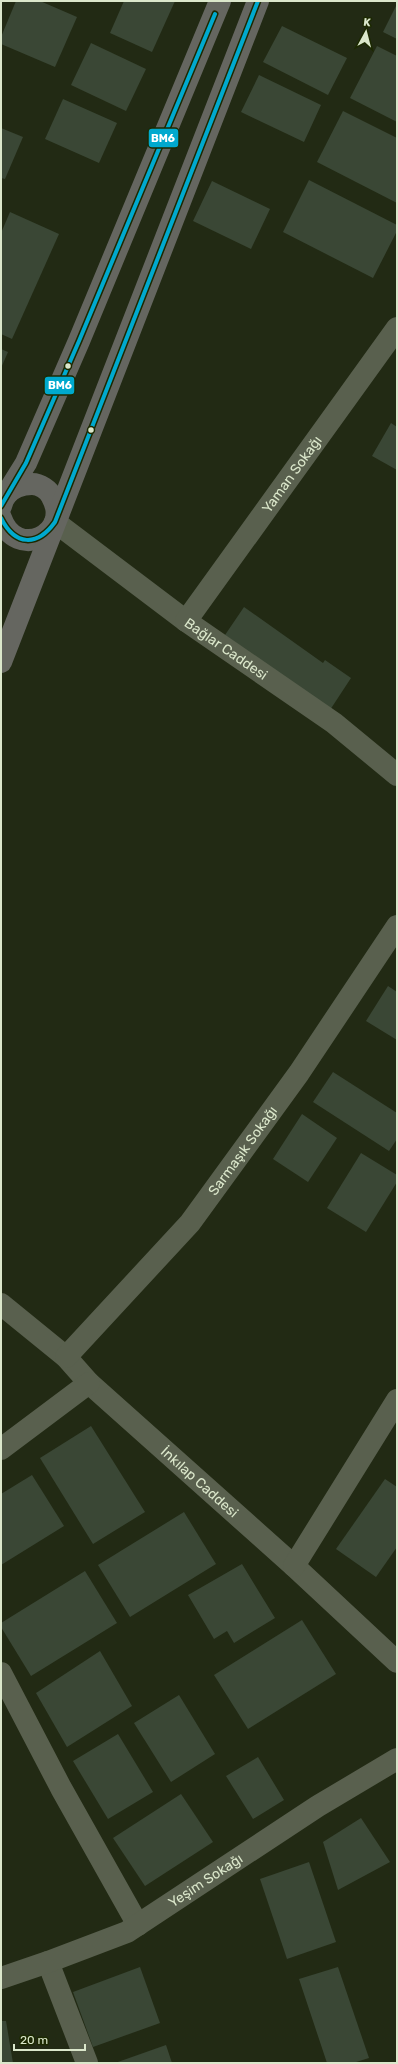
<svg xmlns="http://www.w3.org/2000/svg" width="398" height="2064" viewBox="0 0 398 2064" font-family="Rubik,sans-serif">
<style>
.building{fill:#3a4735}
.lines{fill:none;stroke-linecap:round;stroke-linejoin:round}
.minor{stroke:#59604e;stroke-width:22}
.major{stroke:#656660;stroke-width:22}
.bus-1-casing{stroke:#1c2901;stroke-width:7}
.bus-1{stroke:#00a9ce;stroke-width:4}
.bus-dot{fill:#dbe7cb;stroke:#1c2901;stroke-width:1.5}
.labels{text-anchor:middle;stroke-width:3;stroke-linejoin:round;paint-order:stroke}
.street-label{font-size:14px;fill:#dbe7cb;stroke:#1c2901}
.line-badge{stroke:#1c2901;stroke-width:1.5}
.badge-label{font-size:11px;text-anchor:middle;font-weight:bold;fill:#fff}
</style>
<rect width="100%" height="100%" fill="#222a14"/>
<g class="building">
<path d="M 16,1 L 40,1 L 77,17 L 55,67 L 1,44 L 1,37 Z"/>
<path d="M 124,1 L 175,1 L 152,52 L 110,33 Z"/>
<path d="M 397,4 L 397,39 L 383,32 Z"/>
<path d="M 282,26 L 347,58 L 328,95 L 263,62 Z"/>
<path d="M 91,43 L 146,69 L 126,111 L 71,85 Z"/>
<path d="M 377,46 L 397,56 L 397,122 L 350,98 Z"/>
<path d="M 259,75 L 321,105 L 304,142 L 241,112 Z"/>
<path d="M 63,99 L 117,123 L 99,163 L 45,139 Z"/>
<path d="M 343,111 L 397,138 L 397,203 L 317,162 Z"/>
<path d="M 1,128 L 23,137 L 5,179 L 1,178 Z"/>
<path d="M 309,180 L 397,225 L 397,231 L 373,278 L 283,232 Z"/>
<path d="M 212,181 L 270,209 L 251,249 L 193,221 Z"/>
<path d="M 10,212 L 59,234 L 12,339 L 1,334 L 1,233 Z"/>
<path d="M 1,349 L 8,352 L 1,368 Z"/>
<path d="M 391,423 L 397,427 L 397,470 L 372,456 Z"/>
<path d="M 244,607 L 323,663 L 325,660 L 351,678 L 330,710 L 225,635 Z"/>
<path d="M 388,986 L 397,992 L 397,1040 L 366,1021 Z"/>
<path d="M 333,1072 L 397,1113 L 397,1139 L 389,1151 L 313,1102 Z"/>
<path d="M 302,1114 L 337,1138 L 308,1182 L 273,1159 Z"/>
<path d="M 361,1153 L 397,1175 L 397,1182 L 366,1232 L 327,1208 Z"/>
<path d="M 91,1426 L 145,1512 L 93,1544 L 40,1458 Z"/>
<path d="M 32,1475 L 64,1526 L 1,1565 L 1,1494 Z"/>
<path d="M 385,1479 L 397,1487 L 397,1547 L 376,1577 L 336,1549 Z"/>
<path d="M 184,1512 L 216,1564 L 130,1617 L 98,1565 Z"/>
<path d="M 242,1564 L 275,1618 L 234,1643 L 227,1631 L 214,1639 L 188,1595 Z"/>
<path d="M 85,1571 L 117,1623 L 31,1676 L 1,1627 L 1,1623 Z"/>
<path d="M 302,1620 L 336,1674 L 248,1729 L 214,1675 Z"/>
<path d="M 100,1651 L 132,1706 L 67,1747 L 36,1693 Z"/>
<path d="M 179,1695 L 215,1754 L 171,1782 L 134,1723 Z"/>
<path d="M 118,1734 L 153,1792 L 108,1819 L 73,1761 Z"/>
<path d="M 258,1757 L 284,1800 L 253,1819 L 226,1776 Z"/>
<path d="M 181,1794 L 213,1842 L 145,1886 L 113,1838 Z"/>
<path d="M 361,1818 L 390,1862 L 338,1890 L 323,1842 Z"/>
<path d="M 309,1862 L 336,1942 L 287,1959 L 260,1879 Z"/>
<path d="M 140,1967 L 160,2023 L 93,2047 L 73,1992 Z"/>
<path d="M 338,1967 L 369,2058 L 353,2063 L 327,2063 L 299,1979 Z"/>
<path d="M 1,2021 L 6,2021 L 13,2063 L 1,2063 Z"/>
<path d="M 166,2045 L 172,2063 L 115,2063 Z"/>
</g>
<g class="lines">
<g class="minor">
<path id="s1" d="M 55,522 L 186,621 L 334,723 L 397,775"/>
<path id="s2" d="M 186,621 L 397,328"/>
<path id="s3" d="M 1,1304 L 66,1357 L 89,1383 L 294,1566 L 397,1662"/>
<path id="s4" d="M 66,1357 L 190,1223 L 299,1073 L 397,926"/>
<path d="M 1,1449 L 89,1383"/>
<path d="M 294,1566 L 397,1400"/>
<path d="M 1,1673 L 61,1788 L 138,1925"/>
<path d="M 48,1962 L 87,2063"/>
<path id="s5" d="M 1,1978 L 48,1962 L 127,1932 L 318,1806 L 397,1759"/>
</g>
<g class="major">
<path d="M 1,506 L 3,500 L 26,463 L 79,341 L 220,1"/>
<path d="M 1,518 C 16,561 73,534 52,497 C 49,490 40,484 32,484 C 21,484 12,487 5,496"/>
<path d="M 1,662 L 258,1"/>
</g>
<g class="bus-1-casing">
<g id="bus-1">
<path d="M 1,506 L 26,463 L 79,341 L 215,14"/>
<path d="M 1,518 C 15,546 37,547 55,522 L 258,1"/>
</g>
</g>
<use href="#bus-1" class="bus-1"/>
</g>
<g class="bus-dot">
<circle cx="68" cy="366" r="3.5"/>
<circle cx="91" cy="430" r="3.5"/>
</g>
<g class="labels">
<g class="street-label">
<text dy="5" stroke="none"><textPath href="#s2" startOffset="181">Yaman Sokağı</textPath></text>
<text dy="5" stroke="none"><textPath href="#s1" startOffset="213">Bağlar Caddesi</textPath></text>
<text dy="5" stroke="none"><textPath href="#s4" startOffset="272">Sarmaşık Sokağı</textPath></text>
<text dy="5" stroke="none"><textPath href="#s3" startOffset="267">İnkılap Caddesi</textPath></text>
<text dy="5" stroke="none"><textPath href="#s5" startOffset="228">Yeşim Sokağı</textPath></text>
</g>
</g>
<g class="line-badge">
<rect x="148" y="128" width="31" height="20" rx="4" fill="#00a9ce"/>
<rect x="44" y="376" width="31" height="19" rx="4" fill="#00a9ce"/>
</g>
<g class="badge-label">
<text x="163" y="142">BM6</text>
<text x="60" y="389">BM6</text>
</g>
<rect width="398" height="2064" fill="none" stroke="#dbe7cb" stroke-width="4"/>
<g transform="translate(366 32) rotate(7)" stroke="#1c2901" stroke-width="3" paint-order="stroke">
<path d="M0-3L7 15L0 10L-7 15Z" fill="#dbe7cb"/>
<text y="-6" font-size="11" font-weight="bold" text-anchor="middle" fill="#dbe7cb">K</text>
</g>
<path d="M14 2044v6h71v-6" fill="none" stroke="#dbe7cb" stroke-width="2"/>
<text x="20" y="2044" font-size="12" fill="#dbe7cb" stroke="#1c2901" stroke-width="3" paint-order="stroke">20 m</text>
</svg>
